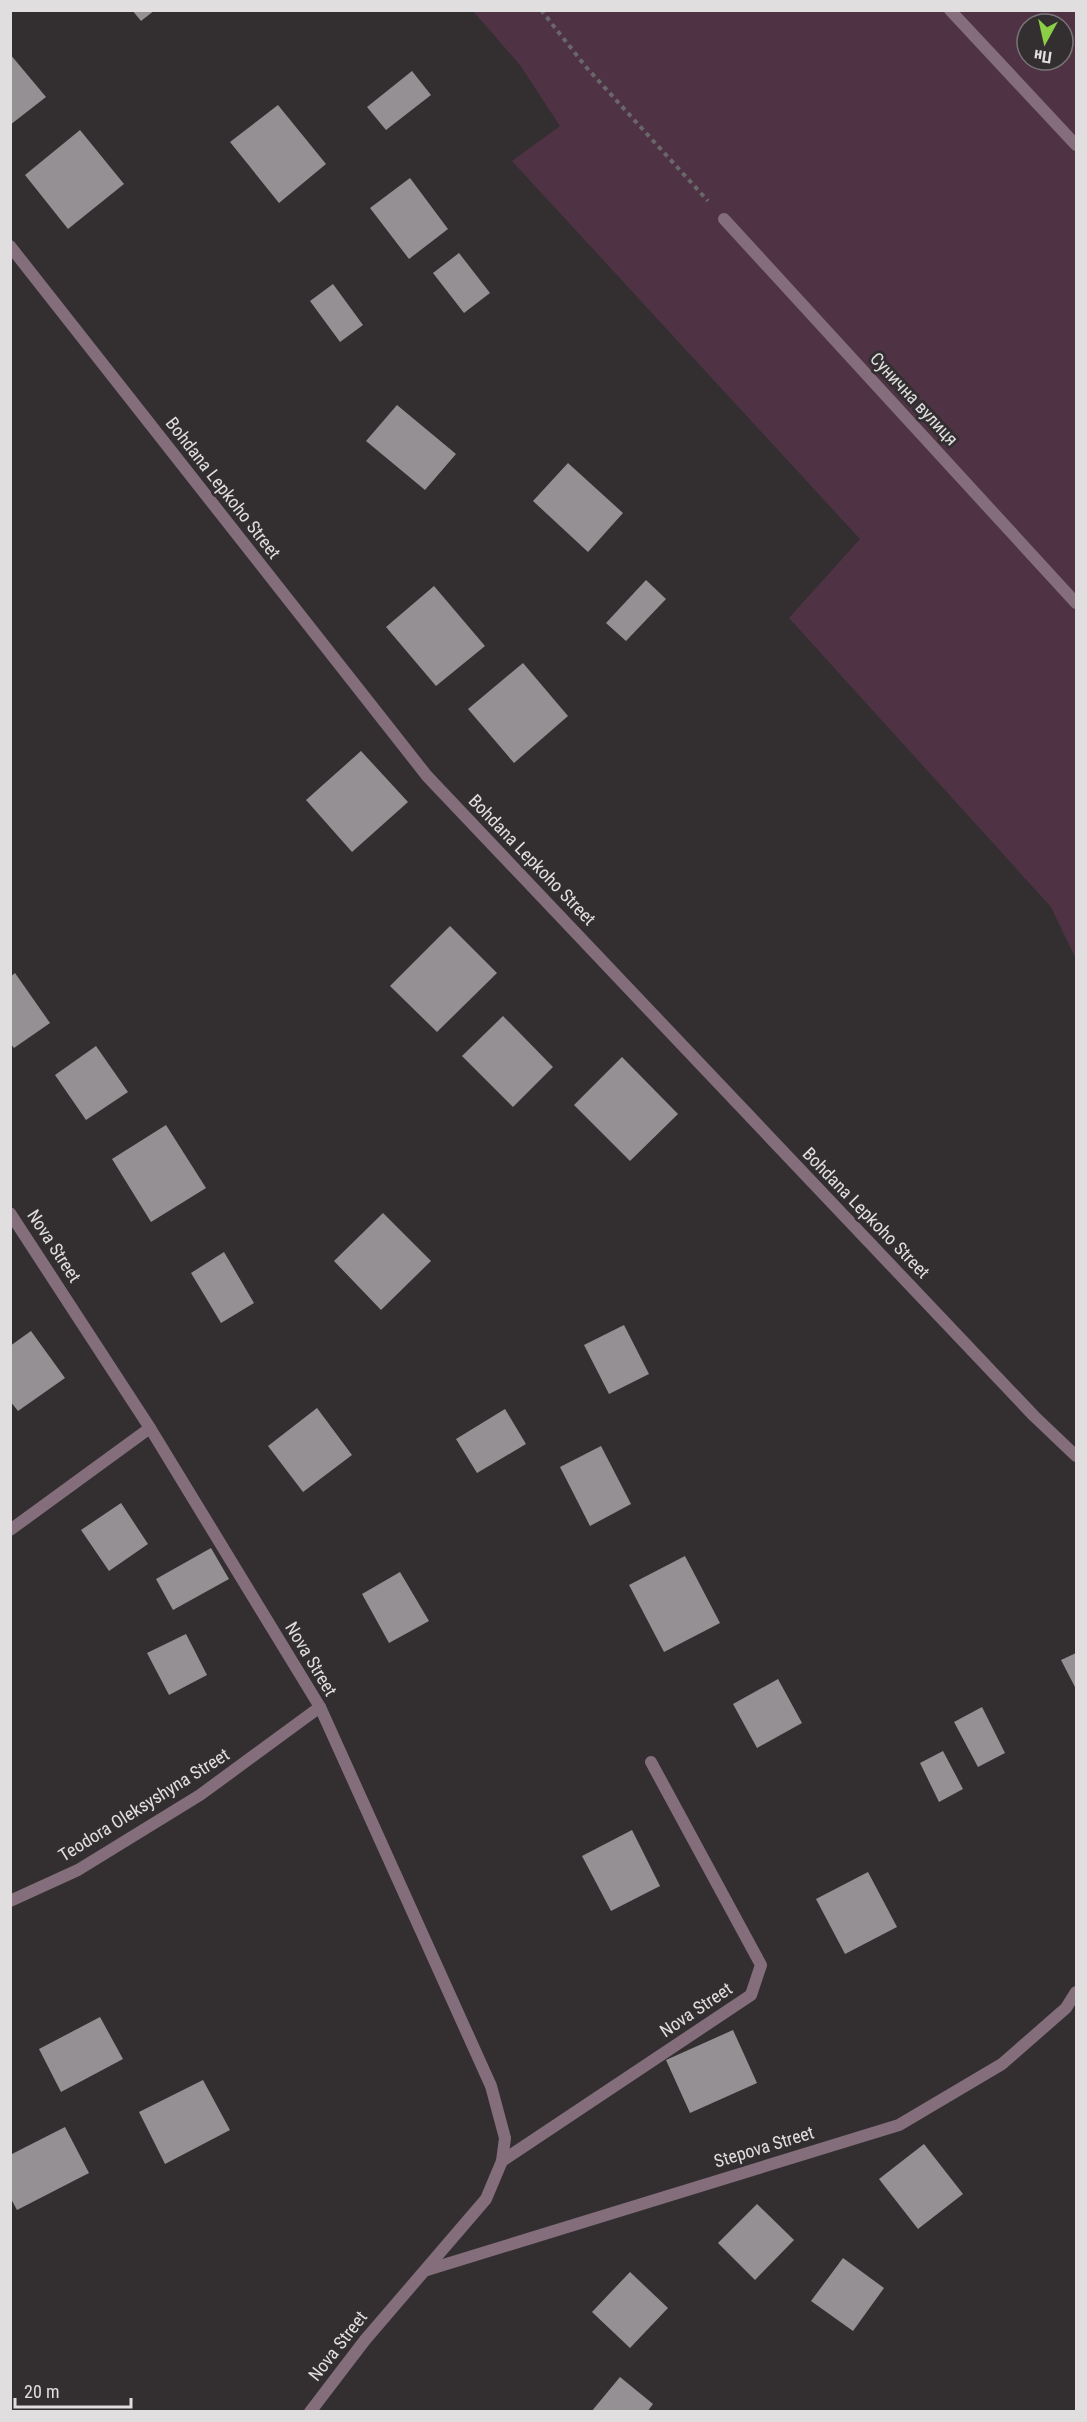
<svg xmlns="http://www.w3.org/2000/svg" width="1087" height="2422" viewBox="0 0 1087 2422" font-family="'Roboto Condensed',sans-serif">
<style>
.green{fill:#4f3345;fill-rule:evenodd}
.building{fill:#959093}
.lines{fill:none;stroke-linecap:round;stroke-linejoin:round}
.path{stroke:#6a6769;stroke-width:4;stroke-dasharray:4.5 4.5;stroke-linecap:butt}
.lane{stroke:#846e7b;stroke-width:12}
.street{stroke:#846e7b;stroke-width:12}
.labels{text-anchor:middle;stroke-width:6;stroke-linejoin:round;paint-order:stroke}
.street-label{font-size:18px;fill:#e1dee0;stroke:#332f31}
</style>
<rect width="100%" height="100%" fill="#332f31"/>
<path class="green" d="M 473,11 L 1076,11 L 1076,959 L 1051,907 L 789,618 L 860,539 L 512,161 L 560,126 L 520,65 ZM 1027,24 L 1063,24 L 1063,60 L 1027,60 Z"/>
<g class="building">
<path d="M 132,10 L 155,10 L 141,21 Z"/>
<path d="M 10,54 L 46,97 L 10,125 Z"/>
<path d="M 412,71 L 431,95 L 386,130 L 367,107 Z"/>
<path d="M 278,105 L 326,164 L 279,203 L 230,142 Z"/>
<path d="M 80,130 L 124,184 L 68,229 L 25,175 Z"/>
<path d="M 410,178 L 448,229 L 409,259 L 370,208 Z"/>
<path d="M 459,253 L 490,293 L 464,313 L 433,273 Z"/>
<path d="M 333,284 L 363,325 L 340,342 L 310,301 Z"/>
<path d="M 397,405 L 456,454 L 425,490 L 366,441 Z"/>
<path d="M 568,463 L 623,513 L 588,552 L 533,501 Z"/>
<path d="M 646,580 L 666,599 L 626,641 L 606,623 Z"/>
<path d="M 434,586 L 485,646 L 436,686 L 386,627 Z"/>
<path d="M 523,663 L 568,716 L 514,763 L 468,709 Z"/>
<path d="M 361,751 L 408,802 L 352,852 L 306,800 Z"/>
<path d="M 450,926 L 497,973 L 437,1032 L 390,986 Z"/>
<path d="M 15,973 L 50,1023 L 14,1048 L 10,1043 L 10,977 Z"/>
<path d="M 503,1016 L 553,1067 L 513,1107 L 462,1056 Z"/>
<path d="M 96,1046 L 128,1092 L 86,1120 L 55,1075 Z"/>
<path d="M 622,1057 L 678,1114 L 630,1161 L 574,1105 Z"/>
<path d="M 166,1125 L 206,1188 L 151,1222 L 112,1159 Z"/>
<path d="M 383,1213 L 431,1261 L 381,1310 L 334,1261 Z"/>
<path d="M 224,1252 L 254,1303 L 221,1323 L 191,1273 Z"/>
<path d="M 624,1325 L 649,1374 L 609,1394 L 584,1345 Z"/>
<path d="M 31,1331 L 65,1378 L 18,1411 L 10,1401 L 10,1346 Z"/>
<path d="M 317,1408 L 352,1455 L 303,1492 L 268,1446 Z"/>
<path d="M 505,1409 L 526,1444 L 477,1473 L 456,1439 Z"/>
<path d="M 601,1446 L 631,1504 L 590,1526 L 560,1467 Z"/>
<path d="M 121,1503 L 148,1544 L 109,1571 L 81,1530 Z"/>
<path d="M 211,1548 L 229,1579 L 173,1610 L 156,1579 Z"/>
<path d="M 685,1556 L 720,1623 L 664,1652 L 629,1585 Z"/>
<path d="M 400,1572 L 429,1621 L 389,1643 L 362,1594 Z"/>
<path d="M 186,1634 L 207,1675 L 169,1695 L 147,1653 Z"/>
<path d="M 1076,1653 L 1076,1689 L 1061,1660 Z"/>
<path d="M 778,1679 L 802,1723 L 757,1748 L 733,1704 Z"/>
<path d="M 982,1707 L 1005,1753 L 978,1767 L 954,1722 Z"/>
<path d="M 943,1751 L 963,1789 L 939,1802 L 920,1763 Z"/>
<path d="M 632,1830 L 660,1886 L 611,1911 L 582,1856 Z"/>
<path d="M 868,1872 L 897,1927 L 845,1954 L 816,1899 Z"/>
<path d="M 100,2017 L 123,2059 L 61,2092 L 39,2049 Z"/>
<path d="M 733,2030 L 757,2083 L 690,2113 L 666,2060 Z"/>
<path d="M 203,2080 L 230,2130 L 165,2164 L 139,2112 Z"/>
<path d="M 65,2127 L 89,2173 L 17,2210 L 10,2197 L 10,2155 Z"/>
<path d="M 924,2144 L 963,2194 L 918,2229 L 879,2179 Z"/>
<path d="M 757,2204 L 794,2240 L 755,2280 L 718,2243 Z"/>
<path d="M 843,2258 L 884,2288 L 853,2331 L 811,2301 Z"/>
<path d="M 630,2272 L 668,2308 L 630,2348 L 592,2312 Z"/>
<path d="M 620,2377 L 653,2404 L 647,2412 L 591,2412 Z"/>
</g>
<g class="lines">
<path class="path" d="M 541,10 L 586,67 L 708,201"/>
<g class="lane">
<path d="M 950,10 L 1076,145"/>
<path d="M 724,219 L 1076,603"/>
<path d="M 10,1530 L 150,1428"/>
<path d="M 502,2161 L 751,1995 L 761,1965 L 651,1762"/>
</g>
<g class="street">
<path d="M 10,246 L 427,776 L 1034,1416 L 1076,1456"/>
<path d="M 10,1213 L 150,1428 L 320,1707 L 491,2086 L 505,2138 L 502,2161 L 486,2199 L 365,2340 L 310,2412"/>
<path d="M 10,1901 L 78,1870 L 200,1795 L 320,1707"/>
<path d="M 427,2270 L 899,2125 L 1002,2064 L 1066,2008 L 1076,1992"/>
</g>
</g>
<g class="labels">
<g class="street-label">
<text transform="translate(914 399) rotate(47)" y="6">Сунична вулиця</text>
<text transform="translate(223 488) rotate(52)" y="6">Bohdana Lepkoho Street</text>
<text transform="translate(532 860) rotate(46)" y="6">Bohdana Lepkoho Street</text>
<text transform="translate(866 1213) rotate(46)" y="6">Bohdana Lepkoho Street</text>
<text transform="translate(54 1246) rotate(57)" y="6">Nova Street</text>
<text transform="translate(311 1659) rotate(59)" y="6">Nova Street</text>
<text transform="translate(144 1805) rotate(-32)" y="6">Teodora Oleksyshyna Street</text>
<text transform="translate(696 2010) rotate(-34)" y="6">Nova Street</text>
<text transform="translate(764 2147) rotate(-17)" y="6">Stepova Street</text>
<text transform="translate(338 2346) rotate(-52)" y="6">Nova Street</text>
</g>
</g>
<rect width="1087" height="2422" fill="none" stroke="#e1dee0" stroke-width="24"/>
<g transform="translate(1045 42) rotate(188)"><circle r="28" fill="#332f31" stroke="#797577" stroke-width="1.5"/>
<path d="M0-4.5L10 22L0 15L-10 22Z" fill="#8bce46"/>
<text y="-9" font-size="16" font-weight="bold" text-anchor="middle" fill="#e1dee0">Пн</text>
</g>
<path d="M15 2398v9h116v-9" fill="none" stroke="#e1dee0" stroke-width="3"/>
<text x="24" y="2398" font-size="18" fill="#e1dee0" stroke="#332f31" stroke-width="4.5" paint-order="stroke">20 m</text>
</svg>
